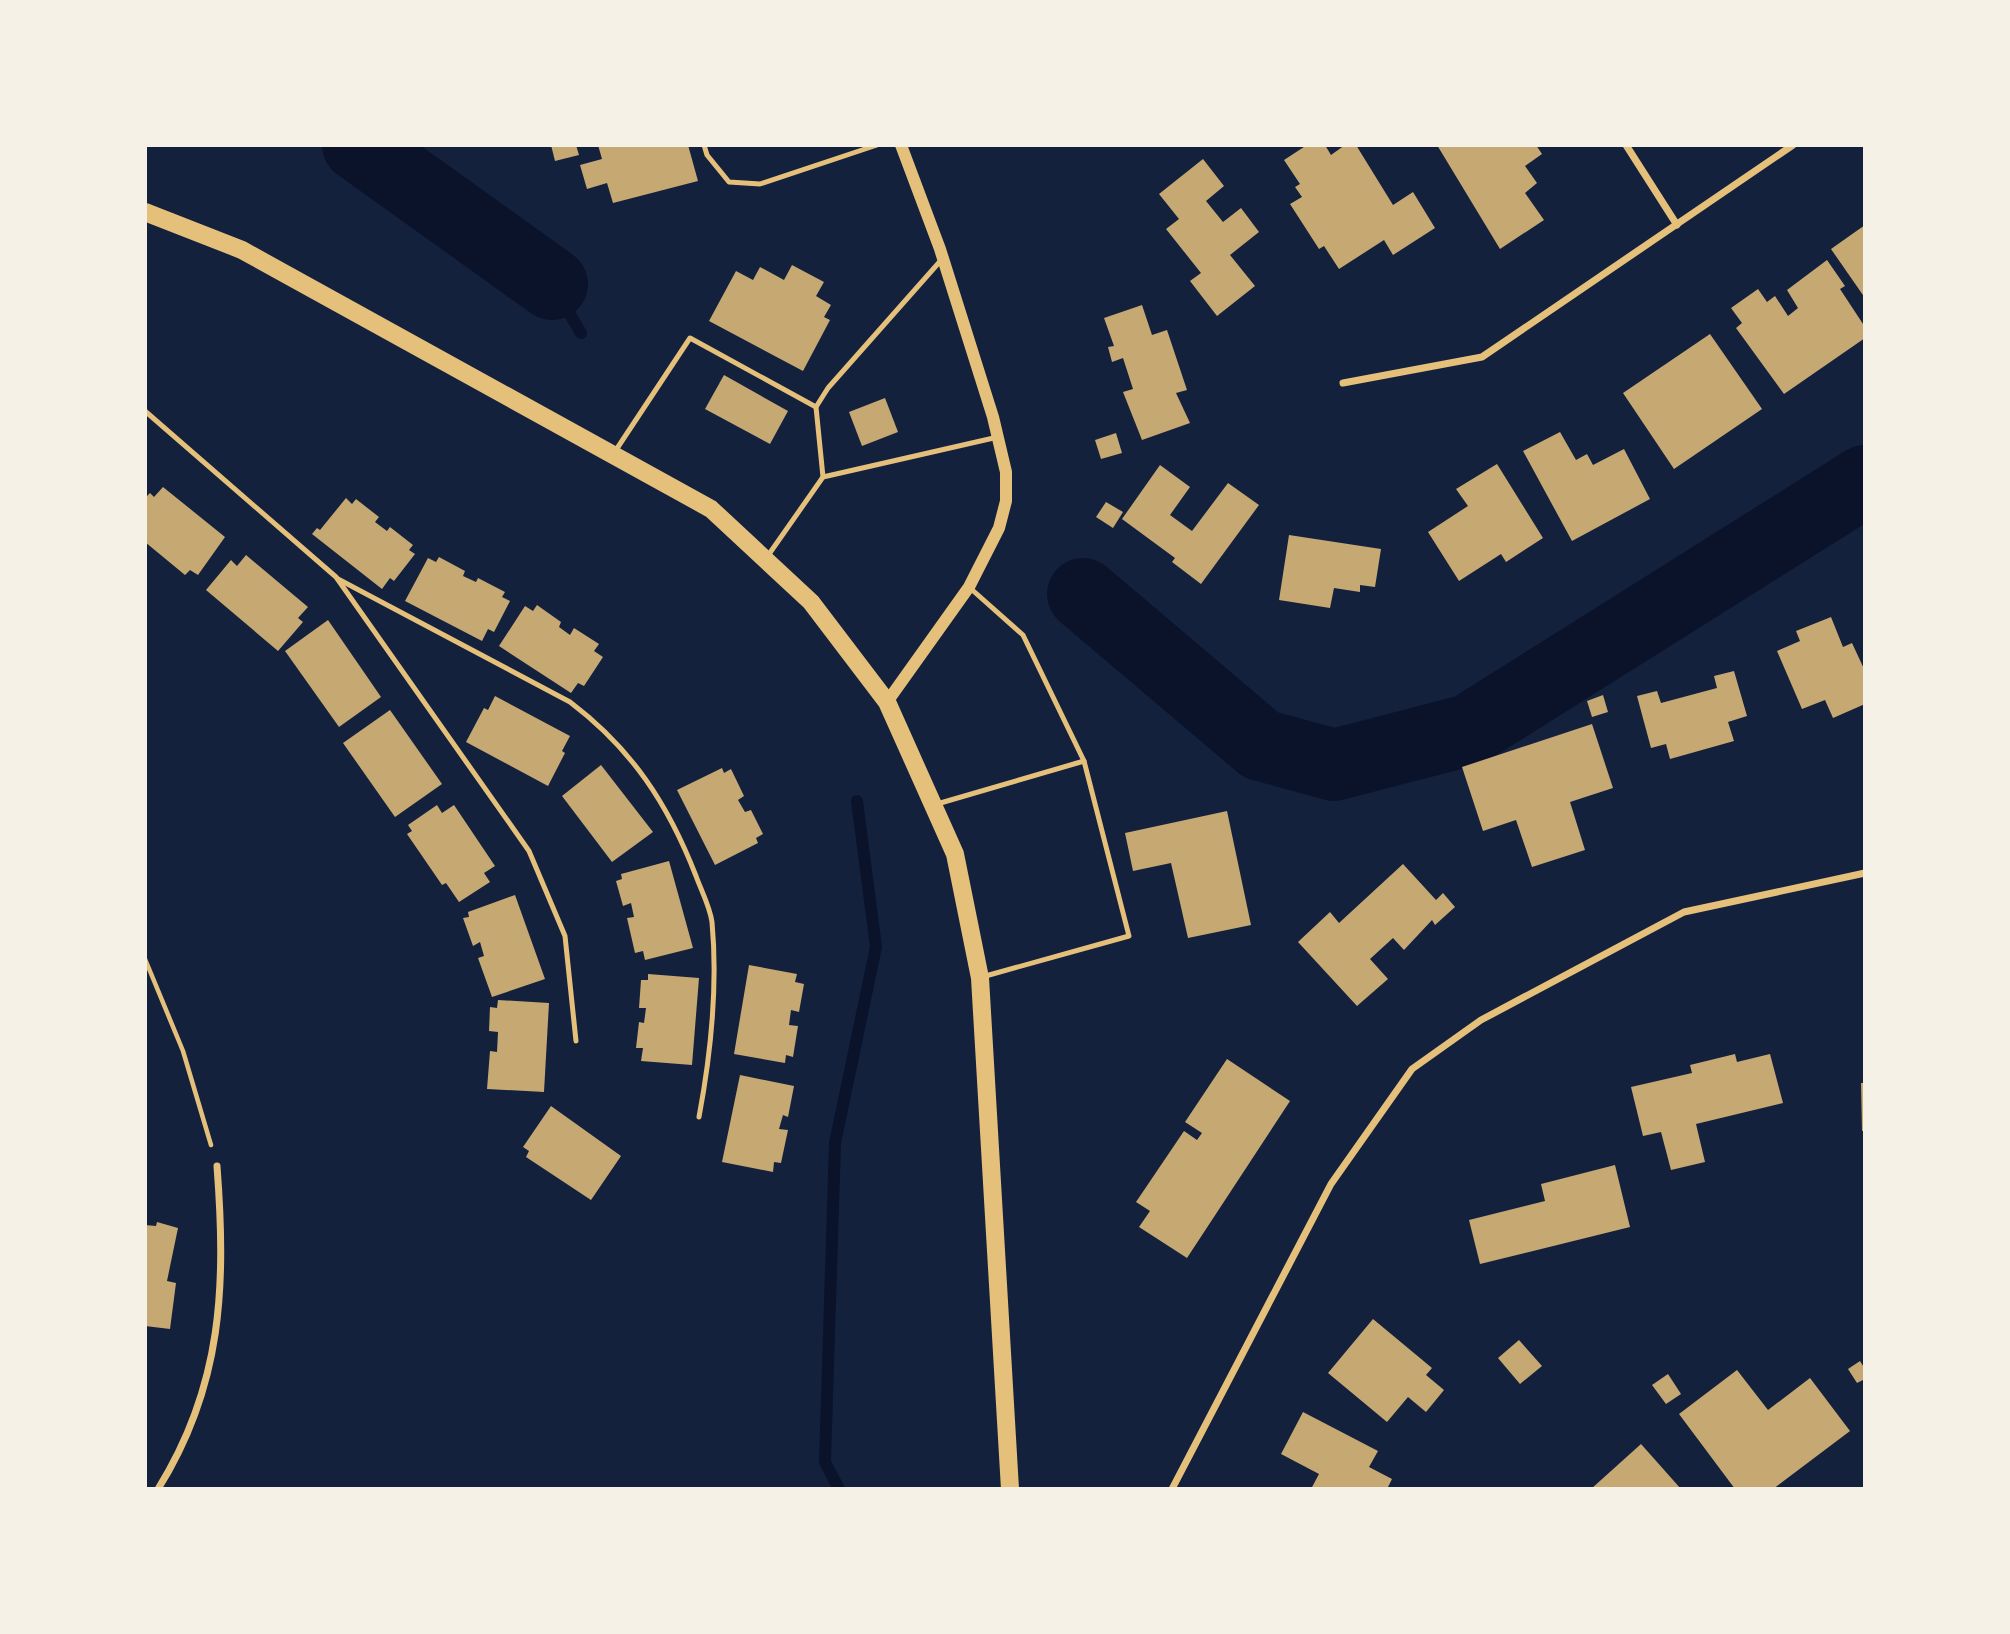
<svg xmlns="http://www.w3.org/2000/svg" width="2010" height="1634" viewBox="0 0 2010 1634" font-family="'Sofia Sans Condensed',sans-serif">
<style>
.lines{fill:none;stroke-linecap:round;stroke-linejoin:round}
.stream{stroke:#0b132b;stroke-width:12}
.river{stroke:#0b132b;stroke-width:72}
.building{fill:#c6a872}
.path{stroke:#e5c07b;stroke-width:4.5}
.service{stroke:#e5c07b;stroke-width:5}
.minor{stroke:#e5c07b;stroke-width:7}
.tertiary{stroke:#e5c07b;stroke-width:12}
.primary{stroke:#e5c07b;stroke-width:18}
</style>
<rect width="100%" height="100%" fill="#14213d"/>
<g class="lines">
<g class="stream">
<path d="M 552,284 L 581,333"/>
<path d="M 839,1489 L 825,1462 L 835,1143 L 876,947 L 857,801"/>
</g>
<g class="river">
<path d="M 358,145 L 552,284"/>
<path d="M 1083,594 L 1261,745 L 1334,765 L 1469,730 L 1865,481"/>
</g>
</g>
<g class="building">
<path d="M 551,145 L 576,145 L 579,155 L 555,161 Z"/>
<path d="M 598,145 L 688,145 L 698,181 L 613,203 L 607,183 L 587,189 L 580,165 L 602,159 Z"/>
<path d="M 1307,145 L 1325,145 L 1331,155 L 1345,145 L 1356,145 L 1393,205 L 1413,192 L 1435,228 L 1393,255 L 1384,240 L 1339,269 L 1324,246 L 1319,249 L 1290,204 L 1302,197 L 1295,187 L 1300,184 L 1284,160 Z"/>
<path d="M 1437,145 L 1536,145 L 1542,154 L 1525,166 L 1537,183 L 1525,193 L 1544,220 L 1500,249 Z"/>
<path d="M 1203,159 L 1224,186 L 1206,201 L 1223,222 L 1241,208 L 1259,232 L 1230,255 L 1255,286 L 1217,316 L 1190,281 L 1201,273 L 1166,229 L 1179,219 L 1159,194 Z"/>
<path d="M 1865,225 L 1865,298 L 1831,249 Z"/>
<path d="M 1827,260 L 1845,286 L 1840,289 L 1865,327 L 1865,338 L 1784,394 L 1736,328 L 1742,323 L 1731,308 L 1758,289 L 1767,302 L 1775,296 L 1788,316 L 1798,308 L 1787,290 Z"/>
<path d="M 792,265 L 824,282 L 816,296 L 831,305 L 824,317 L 830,320 L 803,371 L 709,321 L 736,271 L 753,280 L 760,267 L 784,280 Z"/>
<path d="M 1142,305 L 1152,335 L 1167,330 L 1187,390 L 1176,393 L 1190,423 L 1142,440 L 1123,392 L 1133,389 L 1123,358 L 1112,362 L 1108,347 L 1114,346 L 1104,318 Z"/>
<path d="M 1710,334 L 1762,409 L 1674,469 L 1623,393 Z"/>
<path d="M 724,375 L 788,411 L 770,444 L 705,409 Z"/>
<path d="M 885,398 L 898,432 L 862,446 L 849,412 Z"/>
<path d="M 1560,432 L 1576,460 L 1587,454 L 1593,465 L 1624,449 L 1650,499 L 1572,541 L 1523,451 Z"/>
<path d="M 1116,433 L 1122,453 L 1101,459 L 1095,440 Z"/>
<path d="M 1497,464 L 1543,538 L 1506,562 L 1501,554 L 1459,581 L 1428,532 L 1468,506 L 1456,489 Z"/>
<path d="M 1160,465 L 1190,487 L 1170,515 L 1192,531 L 1228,483 L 1259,505 L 1201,584 L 1172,562 L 1175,558 L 1122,519 Z"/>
<path d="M 163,487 L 225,537 L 198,575 L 190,570 L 185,575 L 145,542 L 145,498 L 150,493 L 154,497 Z"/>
<path d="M 346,498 L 352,504 L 356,499 L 379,517 L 375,522 L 387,531 L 390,527 L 413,545 L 409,550 L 415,554 L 394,581 L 390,578 L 382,589 L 312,534 L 317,528 L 320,530 Z"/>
<path d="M 1106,502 L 1123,512 L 1113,528 L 1096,517 Z"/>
<path d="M 1289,535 L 1381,549 L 1375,587 L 1360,585 L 1360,592 L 1334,588 L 1330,608 L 1279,600 Z"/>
<path d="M 246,555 L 308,607 L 298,618 L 303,622 L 278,651 L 206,590 L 231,560 L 237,566 Z"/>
<path d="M 439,557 L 465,571 L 463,576 L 476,582 L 478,578 L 505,592 L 502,597 L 510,601 L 494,632 L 488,629 L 482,641 L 405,601 L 428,558 L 436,562 Z"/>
<path d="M 537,605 L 561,622 L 559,627 L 570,635 L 574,628 L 599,644 L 594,651 L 603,657 L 584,686 L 578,683 L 571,693 L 499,646 L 525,606 L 533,611 Z"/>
<path d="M 1831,617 L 1843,647 L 1852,643 L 1865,671 L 1865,704 L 1833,718 L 1825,700 L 1802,709 L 1777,651 L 1800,641 L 1796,631 Z"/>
<path d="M 328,620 L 381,697 L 339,727 L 285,651 Z"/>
<path d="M 1734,671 L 1747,716 L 1728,722 L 1734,741 L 1670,759 L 1666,744 L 1651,748 L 1637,696 L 1657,691 L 1661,703 L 1717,688 L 1714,676 Z"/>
<path d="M 1603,695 L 1608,712 L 1592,717 L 1587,701 Z"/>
<path d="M 495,696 L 570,736 L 562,751 L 565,753 L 548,786 L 466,742 L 484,708 L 488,710 Z"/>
<path d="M 390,710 L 442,784 L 395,817 L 343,743 Z"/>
<path d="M 1592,724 L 1613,788 L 1570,802 L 1585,850 L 1532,867 L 1516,820 L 1483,831 L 1462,767 Z"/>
<path d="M 601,765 L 653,832 L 612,862 L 562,796 Z"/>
<path d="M 722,768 L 724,773 L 731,769 L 744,796 L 738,800 L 745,812 L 751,810 L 763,834 L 756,838 L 758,843 L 715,865 L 677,790 Z"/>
<path d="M 437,805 L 442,813 L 454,805 L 495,866 L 484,873 L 490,882 L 459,902 L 446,883 L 442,885 L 407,834 L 412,831 L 408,825 Z"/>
<path d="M 1227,811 L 1251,925 L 1188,938 L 1171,863 L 1133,871 L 1125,833 Z"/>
<path d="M 669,861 L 693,948 L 645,960 L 643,951 L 635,953 L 627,918 L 634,917 L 631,903 L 623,906 L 616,881 L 622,879 L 621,874 Z"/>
<path d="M 1403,864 L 1436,900 L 1443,893 L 1455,907 L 1435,925 L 1432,920 L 1404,950 L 1393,938 L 1370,959 L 1388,979 L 1357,1006 L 1298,942 L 1330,912 L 1339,923 Z"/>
<path d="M 515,895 L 545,979 L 492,997 L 478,958 L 484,956 L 480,942 L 473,946 L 463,918 L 469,917 L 468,912 Z"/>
<path d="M 749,965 L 797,974 L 795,982 L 804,984 L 799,1012 L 791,1010 L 789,1025 L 798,1026 L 793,1057 L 786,1055 L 785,1063 L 734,1054 Z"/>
<path d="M 648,974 L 699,978 L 692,1065 L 641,1061 L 643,1048 L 636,1048 L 639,1022 L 644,1023 L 646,1008 L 639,1008 L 641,980 L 648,980 Z"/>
<path d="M 498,1000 L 549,1003 L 544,1092 L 487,1089 L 490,1051 L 497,1052 L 498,1032 L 489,1031 L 490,1007 L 497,1008 Z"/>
<path d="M 1735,1054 L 1737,1062 L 1770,1054 L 1783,1103 L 1696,1124 L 1705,1162 L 1671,1170 L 1661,1132 L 1643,1136 L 1631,1087 L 1692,1073 L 1690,1065 Z"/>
<path d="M 1227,1059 L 1290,1101 L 1187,1258 L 1139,1227 L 1150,1211 L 1136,1202 L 1184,1131 L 1197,1140 L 1202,1133 L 1185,1122 Z"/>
<path d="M 740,1075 L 794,1086 L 788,1117 L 783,1115 L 779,1129 L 788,1130 L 781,1163 L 774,1162 L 773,1172 L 722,1162 Z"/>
<path d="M 1861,1083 L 1865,1083 L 1865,1131 L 1862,1131 Z"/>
<path d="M 551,1106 L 621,1156 L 591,1200 L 526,1157 L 529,1151 L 523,1147 Z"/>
<path d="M 1615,1165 L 1630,1227 L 1480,1264 L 1469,1220 L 1545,1201 L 1541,1184 Z"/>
<path d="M 157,1222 L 178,1228 L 167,1281 L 176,1283 L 170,1329 L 145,1326 L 145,1225 L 156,1226 Z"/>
<path d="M 1373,1319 L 1432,1368 L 1426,1375 L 1444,1390 L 1426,1412 L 1408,1397 L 1387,1422 L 1328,1373 Z"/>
<path d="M 1519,1340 L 1542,1366 L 1520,1384 L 1498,1358 Z"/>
<path d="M 1860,1361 L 1865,1369 L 1865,1379 L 1857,1383 L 1848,1369 Z"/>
<path d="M 1737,1370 L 1768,1410 L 1810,1378 L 1850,1431 L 1773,1489 L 1735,1489 L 1679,1414 Z"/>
<path d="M 1668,1374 L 1681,1394 L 1666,1404 L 1652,1385 Z"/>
<path d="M 1303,1412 L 1378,1451 L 1369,1467 L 1392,1479 L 1387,1489 L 1311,1489 L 1319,1474 L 1281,1454 Z"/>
<path d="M 1641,1444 L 1681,1489 L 1591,1489 Z"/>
</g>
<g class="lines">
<path class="path" d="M 145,959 L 183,1051 L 211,1145"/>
<g class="service">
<path d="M 704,145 L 707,155 L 729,182 L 760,184 L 877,145"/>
<path d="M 816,407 L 823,477"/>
<path d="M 145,411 L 336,577 L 529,851 L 565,936 L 576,1041"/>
<path d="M 614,453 L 690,338 L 816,407 L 828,388 L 943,258"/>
<path d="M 767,557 L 823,477 L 998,437"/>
<path d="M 338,579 L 570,702 C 632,749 668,804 696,876 C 701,890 710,907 712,922 C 718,987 711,1053 699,1117"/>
<path d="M 970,588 L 1023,635 L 1084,761"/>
<path d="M 937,804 L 1084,761 L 1129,936 L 982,977"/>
</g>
<g class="minor">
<path d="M 1626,145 L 1677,225"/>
<path d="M 1343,383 L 1482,357 L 1793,145"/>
<path d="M 158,1489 C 223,1385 226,1285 217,1166"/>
<path d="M 1172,1489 L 1331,1184 L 1412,1069 L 1481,1020 L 1684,912 L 1865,873"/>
</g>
<path class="tertiary" d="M 887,702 L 969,587 L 999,528 L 1006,501 L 1006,472 L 993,417 L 940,249 L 901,145"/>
<path class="primary" d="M 145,212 L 242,250 L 711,509 L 811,602 L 887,702 L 955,854 L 980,978 L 1010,1489"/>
</g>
<rect width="2010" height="1634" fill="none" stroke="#f6f1e7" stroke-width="294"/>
</svg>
